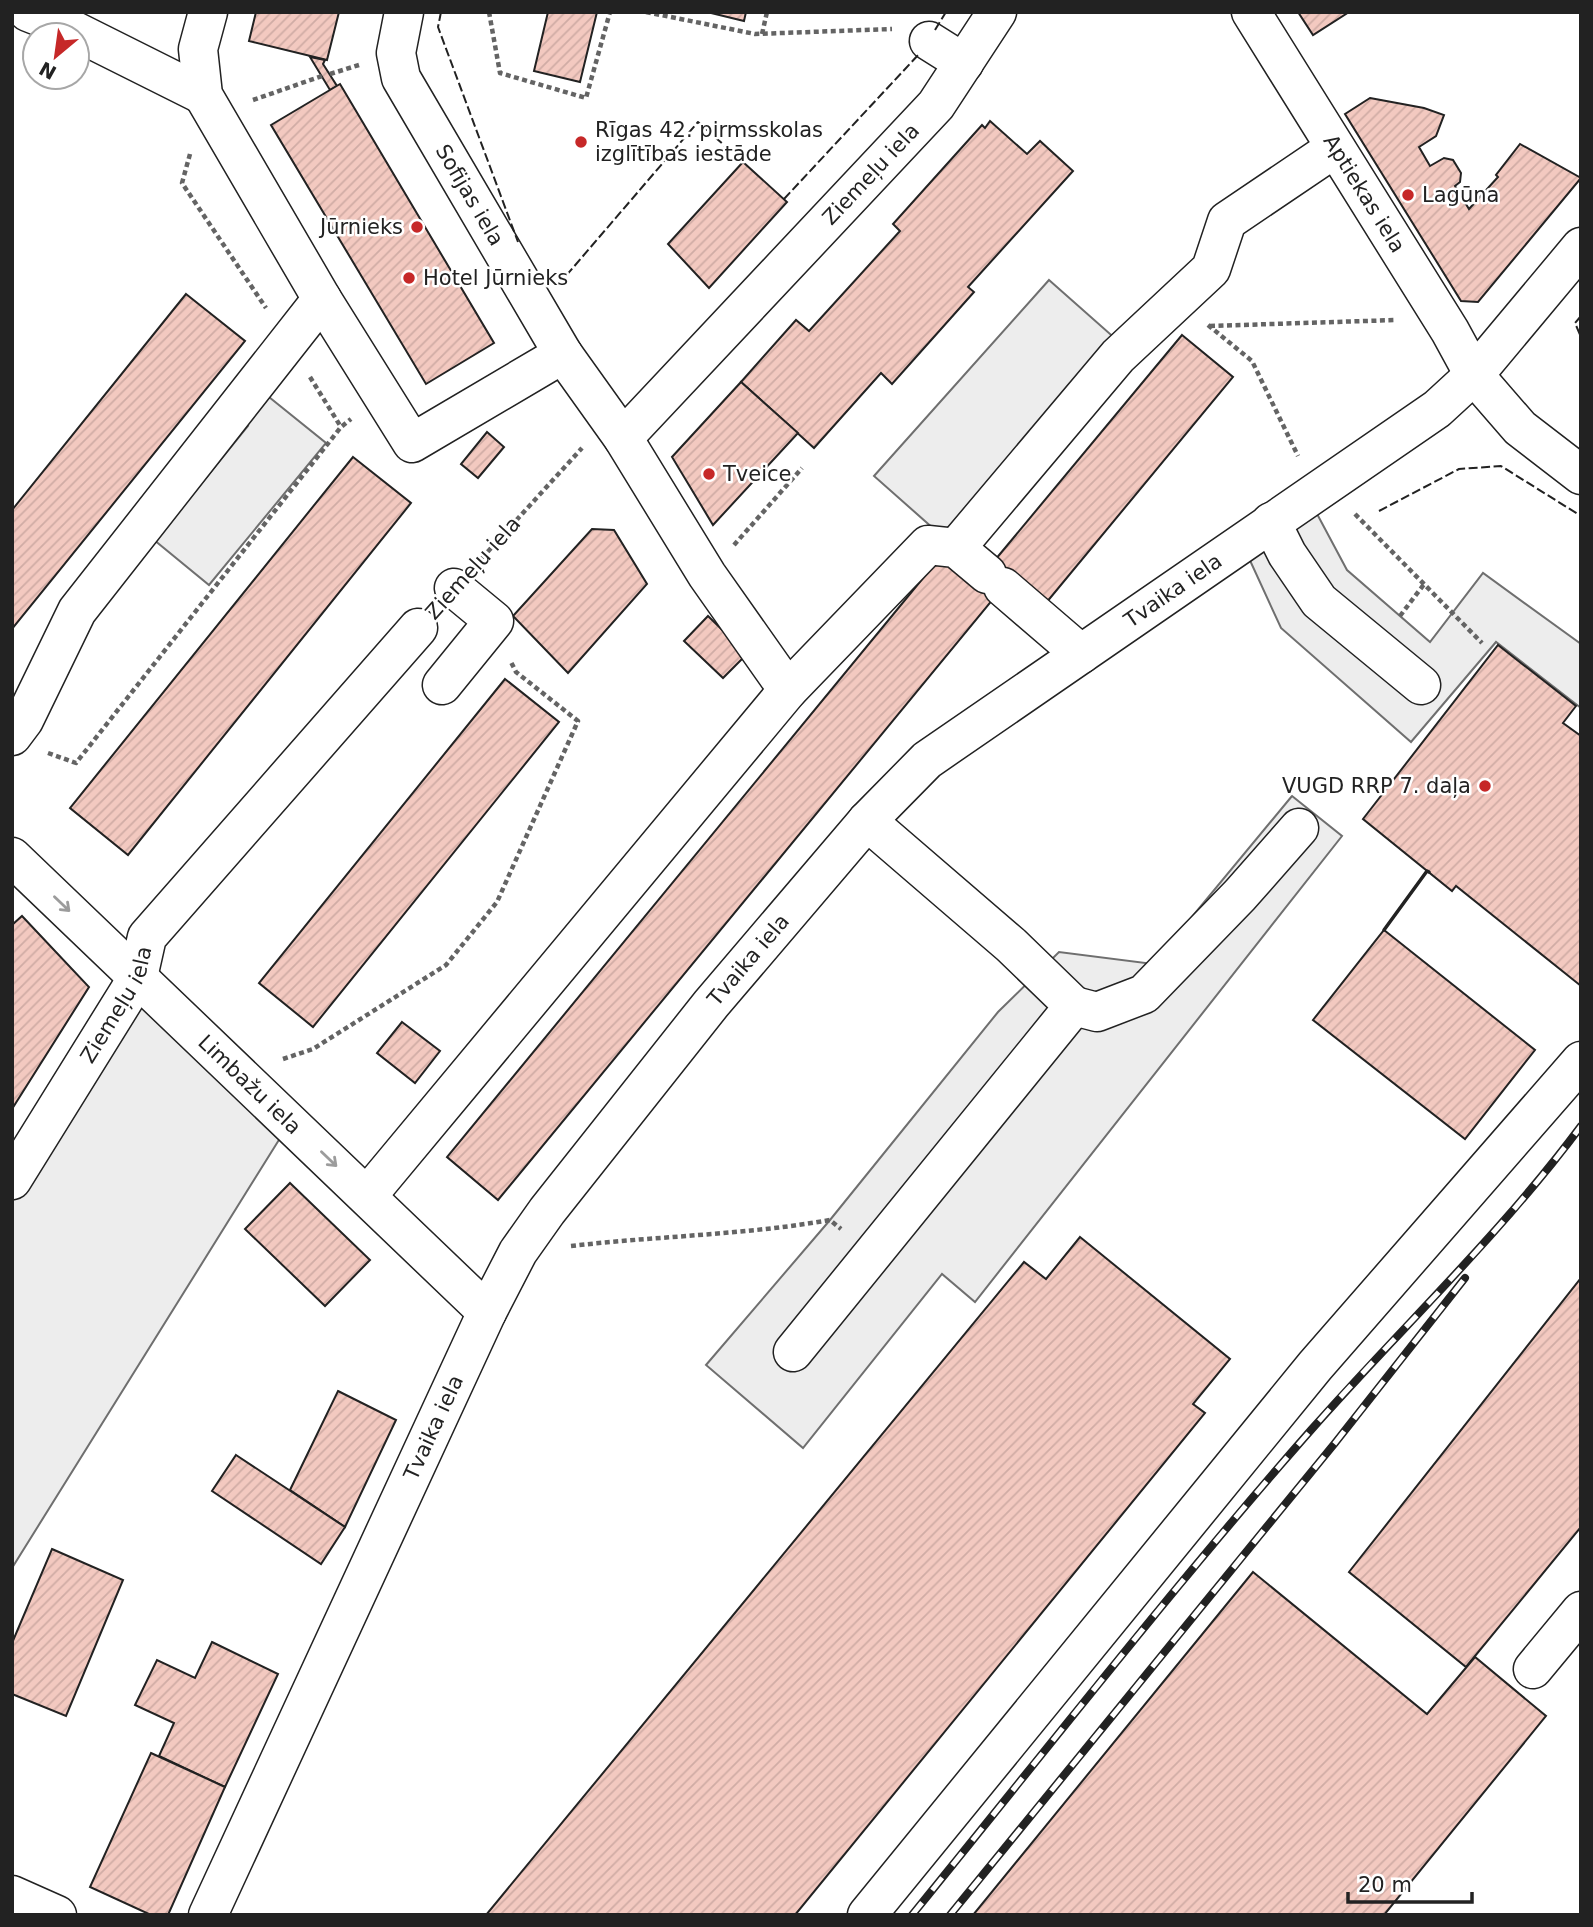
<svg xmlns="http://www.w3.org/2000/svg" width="1593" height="1927" viewBox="0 0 1593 1927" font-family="'DejaVu Sans',sans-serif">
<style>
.parking{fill:#ededed;stroke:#6f6f6f;stroke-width:2}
.building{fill:url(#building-hatch);stroke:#222;stroke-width:2}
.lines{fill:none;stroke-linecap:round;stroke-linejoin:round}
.minor-casing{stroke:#222;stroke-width:41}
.major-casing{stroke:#222;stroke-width:41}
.path{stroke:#646464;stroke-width:4.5;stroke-dasharray:5 3.5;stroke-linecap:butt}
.minor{stroke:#fff;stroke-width:38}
.major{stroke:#fff;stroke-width:38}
.rail-casing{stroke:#222;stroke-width:8}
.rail{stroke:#fff;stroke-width:5;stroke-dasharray:16;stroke-linecap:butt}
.fence{stroke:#222;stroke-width:2;stroke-dasharray:9 3.5;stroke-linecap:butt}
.wall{stroke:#222;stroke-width:3.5}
.oneway{stroke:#9c9c9c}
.poi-dot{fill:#c62828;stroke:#fff;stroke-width:2.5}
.labels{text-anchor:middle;stroke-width:5;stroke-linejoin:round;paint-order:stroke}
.poi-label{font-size:21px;fill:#222;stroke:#fff;text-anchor:start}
.street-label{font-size:21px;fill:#222;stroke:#fff}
</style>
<defs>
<pattern id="building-hatch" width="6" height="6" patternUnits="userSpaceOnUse" patternTransform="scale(1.75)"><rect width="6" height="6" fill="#f3c9c0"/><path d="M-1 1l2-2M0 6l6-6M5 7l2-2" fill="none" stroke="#d0aca5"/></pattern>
</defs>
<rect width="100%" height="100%" fill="#fff"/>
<g class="parking">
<path d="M 1049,280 L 1118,341 L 943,537 L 874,476 Z"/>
<path d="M 264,393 L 326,443 L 209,585 L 148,535 L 188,500 L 248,426 L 241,420 Z"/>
<path d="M 1308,497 L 1347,570 L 1430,642 L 1483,573 L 1581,644 L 1581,708 L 1496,642 L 1411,742 L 1281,628 L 1242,543 Z"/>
<path d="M 1292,796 L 1342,836 L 975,1302 L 942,1274 L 803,1448 L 706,1365 L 830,1220 L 998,1012 L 1059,952 L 1153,964 Z"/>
<path d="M 145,990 L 292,1119 L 12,1568 L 12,1196 Z"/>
</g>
<g class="building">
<path d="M 256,12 L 339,12 L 327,60 L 249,41 Z"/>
<path d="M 548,12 L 597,12 L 580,82 L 534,71 Z"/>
<path d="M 707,12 L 746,12 L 744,21 Z"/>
<path d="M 1298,12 L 1349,12 L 1313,35 Z"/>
<path d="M 310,57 L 325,60 L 323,64 L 337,86 L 330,90 Z"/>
<path d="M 340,84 L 494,343 L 426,384 L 271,125 Z"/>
<path d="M 1370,98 L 1424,108 L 1444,115 L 1436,136 L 1419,147 L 1430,166 L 1444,158 L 1453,160 L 1461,173 L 1460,182 L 1455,186 L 1469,209 L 1498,177 L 1496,175 L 1520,144 L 1581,178 L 1478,302 L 1461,301 L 1345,114 Z"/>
<path d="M 990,121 L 1027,154 L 1040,141 L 1073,171 L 968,287 L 974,292 L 892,384 L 881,373 L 814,448 L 741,382 L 796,320 L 809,331 L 900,231 L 893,224 L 982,125 L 985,128 Z"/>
<path d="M 743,162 L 787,202 L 709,288 L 668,244 Z"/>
<path d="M 186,294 L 245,341 L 12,629 L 12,510 Z"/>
<path d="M 1182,335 L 1233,377 L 1046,603 L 995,560 Z"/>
<path d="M 741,382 L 798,433 L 713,525 L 672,457 Z"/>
<path d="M 487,432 L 504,447 L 478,478 L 461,464 Z"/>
<path d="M 353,457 L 411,503 L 128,855 L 70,808 Z"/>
<path d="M 592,529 L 614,530 L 647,584 L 568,673 L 513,616 Z"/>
<path d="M 942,555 L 994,598 L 498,1200 L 447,1157 Z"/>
<path d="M 708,616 L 747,654 L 723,678 L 684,641 Z"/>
<path d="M 1498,645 L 1576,706 L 1563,723 L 1581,736 L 1581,986 L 1456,886 L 1452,891 L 1363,819 Z"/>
<path d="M 505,679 L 559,722 L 313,1027 L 259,983 Z"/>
<path d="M 22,916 L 89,987 L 12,1109 L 12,925 Z"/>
<path d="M 1384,930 L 1535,1050 L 1465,1139 L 1313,1020 Z"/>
<path d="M 402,1022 L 440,1051 L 415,1083 L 377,1053 Z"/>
<path d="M 290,1183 L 370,1260 L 325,1306 L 245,1229 Z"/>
<path d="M 1080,1237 L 1230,1359 L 1193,1404 L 1205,1413 L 795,1915 L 486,1915 L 1024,1262 L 1046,1279 Z"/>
<path d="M 1581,1278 L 1581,1527 L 1466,1667 L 1349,1572 Z"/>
<path d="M 338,1391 L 396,1420 L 345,1527 L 290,1490 Z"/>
<path d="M 236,1455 L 345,1527 L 321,1564 L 212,1491 Z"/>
<path d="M 52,1549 L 123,1580 L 66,1716 L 12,1694 L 12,1643 Z"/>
<path d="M 1253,1572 L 1427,1714 L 1475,1657 L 1546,1716 L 1384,1915 L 973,1915 Z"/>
<path d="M 212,1642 L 278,1674 L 225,1787 L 159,1756 L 174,1723 L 135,1705 L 157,1660 L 195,1678 Z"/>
<path d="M 151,1753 L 225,1787 L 168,1915 L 151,1915 L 90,1887 Z"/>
</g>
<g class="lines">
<g class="minor-casing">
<g id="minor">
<path d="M 28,12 L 71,29 L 203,95"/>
<path d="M 208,12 L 198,49 L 203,95 L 322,299 L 412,443 L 563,354"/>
<path id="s1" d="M 404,12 L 396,53 L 401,78 L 563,354 L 623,438 L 707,575 L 788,690"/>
<path id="s2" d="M 1251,12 L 1450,331 L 1474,375 L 1520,428 L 1581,475"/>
<path d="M 929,41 L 964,63"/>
<path id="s3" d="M 623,438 L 936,105 L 997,12"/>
<path d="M 1271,522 L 1287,554 L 1319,601 L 1421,685"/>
<path d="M 956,548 L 1118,356 L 1211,269 L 1227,221 L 1335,148"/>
<path d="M 1003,587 L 1081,654"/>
<path d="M 442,685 L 494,621 L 454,588"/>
<path d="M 12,736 L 24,720 L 77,611 L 322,299"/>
<path id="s4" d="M 12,857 L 487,1312"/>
<path d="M 1074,1006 L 1097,1012 L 1144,994 L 1240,895 L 1299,828"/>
<path id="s5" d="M 12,1180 L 138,977 L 147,937 L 418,628"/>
<path d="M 367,1196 L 788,690 L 928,545 L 956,548 L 987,574"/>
<path d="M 793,1352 L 1074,1006 L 1011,945 L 867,821"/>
<path d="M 1533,1669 L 1581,1611"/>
<path d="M 12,1895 L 57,1915"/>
<path d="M 867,1915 L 1315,1366 L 1581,1061"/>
</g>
</g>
<g class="major-casing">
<g id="major">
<path id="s6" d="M 208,1915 L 487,1312 L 518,1252 L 547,1211 L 711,1004 L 867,821 L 927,760 L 1437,409 L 1474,375 L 1581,247"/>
</g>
</g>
<g class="path">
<path d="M 489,12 L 500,73 L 586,98 L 610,12"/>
<path d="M 646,12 L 755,34 L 892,29"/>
<path d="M 762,34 L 767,12"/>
<path d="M 330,74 L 359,65"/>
<path d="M 253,100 L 322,76"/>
<path d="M 190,154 L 182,183 L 266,308"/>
<path d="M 1208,325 L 1252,361 L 1298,456"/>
<path d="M 1210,326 L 1396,320"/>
<path d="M 310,377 L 341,427"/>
<path d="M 1355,514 L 1482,643"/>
<path d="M 734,545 L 802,468"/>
<path d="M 482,558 L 582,448"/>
<path d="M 1400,616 L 1425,583"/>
<path d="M 48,753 L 76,763 L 341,427 L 351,419"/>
<path d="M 283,1059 L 313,1049 L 446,965 L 497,902 L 578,721 L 516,672 L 511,662"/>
<path d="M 571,1246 C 657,1236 745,1235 830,1220 L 841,1229"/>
</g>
<use href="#minor" class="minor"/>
<use href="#major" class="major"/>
<g class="rail-casing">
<g id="rail">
<path d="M 912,1915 C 1044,1753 1173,1587 1311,1430 C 1401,1328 1500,1235 1581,1126"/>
<path d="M 950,1915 L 1335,1443 L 1465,1278"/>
</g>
</g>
<use href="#rail" class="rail"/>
<g class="fence">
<path d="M 441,12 L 438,27 L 518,242"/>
<path d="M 935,30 L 946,12"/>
<path d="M 784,199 L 920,53"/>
<path d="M 534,276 L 559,284 L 698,122 L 743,162"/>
<path d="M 1581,316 L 1575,323 L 1581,337"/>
<path d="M 1379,511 L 1459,469 L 1501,466 L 1581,516"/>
</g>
<path class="wall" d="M 1384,930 L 1427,871 L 1429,872"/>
</g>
<defs><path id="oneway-shaft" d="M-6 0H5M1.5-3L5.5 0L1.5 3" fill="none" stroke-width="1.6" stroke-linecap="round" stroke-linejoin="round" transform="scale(1.75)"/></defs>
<g class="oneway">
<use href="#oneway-shaft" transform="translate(62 904) rotate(44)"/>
<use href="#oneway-shaft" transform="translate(329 1159) rotate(44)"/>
</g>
<g class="poi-dot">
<circle cx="581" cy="142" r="7"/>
<circle cx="1408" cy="195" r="7"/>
<circle cx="417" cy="227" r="7"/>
<circle cx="409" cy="278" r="7"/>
<circle cx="709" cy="474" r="7"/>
<circle cx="1485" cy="786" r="7"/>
</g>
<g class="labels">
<g class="poi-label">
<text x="595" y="137">Rīgas 42. pirmsskolas<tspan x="595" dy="24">izglītības iestāde</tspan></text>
<text x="1422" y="202">Lagūna</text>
<text x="403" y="234" text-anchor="end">Jūrnieks</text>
<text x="423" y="285">Hotel Jūrnieks</text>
<text x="723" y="481">Tveice</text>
<text x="1471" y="793" text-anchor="end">VUGD RRP 7. daļa</text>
</g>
<g class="street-label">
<text dy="7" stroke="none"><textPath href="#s3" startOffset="362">Ziemeļu iela</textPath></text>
<text dy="7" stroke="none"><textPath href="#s2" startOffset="214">Aptiekas iela</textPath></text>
<text dy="7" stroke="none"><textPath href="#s1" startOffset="203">Sofijas iela</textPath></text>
<text transform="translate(473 568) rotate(-48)" y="7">Ziemeļu iela</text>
<text dy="7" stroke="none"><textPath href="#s6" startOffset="1671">Tvaika iela</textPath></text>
<text dy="7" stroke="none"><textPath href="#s6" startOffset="1104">Tvaika iela</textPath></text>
<text dy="7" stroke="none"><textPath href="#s5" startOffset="205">Ziemeļu iela</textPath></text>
<text dy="7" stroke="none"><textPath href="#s4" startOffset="329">Limbažu iela</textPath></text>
<text dy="7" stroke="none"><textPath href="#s6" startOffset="537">Tvaika iela</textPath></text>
</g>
</g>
<rect width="1593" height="1927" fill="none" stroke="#222222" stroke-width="28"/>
<g transform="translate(56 56) rotate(209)"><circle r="33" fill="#ffffff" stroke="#a7a7a7" stroke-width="2"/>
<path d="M0-5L12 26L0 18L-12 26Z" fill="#c62828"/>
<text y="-10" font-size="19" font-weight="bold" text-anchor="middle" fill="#222222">N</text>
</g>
<path d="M1348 1892v10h124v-10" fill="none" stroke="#222222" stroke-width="3.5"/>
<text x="1358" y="1892" font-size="21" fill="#222222" stroke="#ffffff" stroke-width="5" paint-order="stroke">20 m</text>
</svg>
